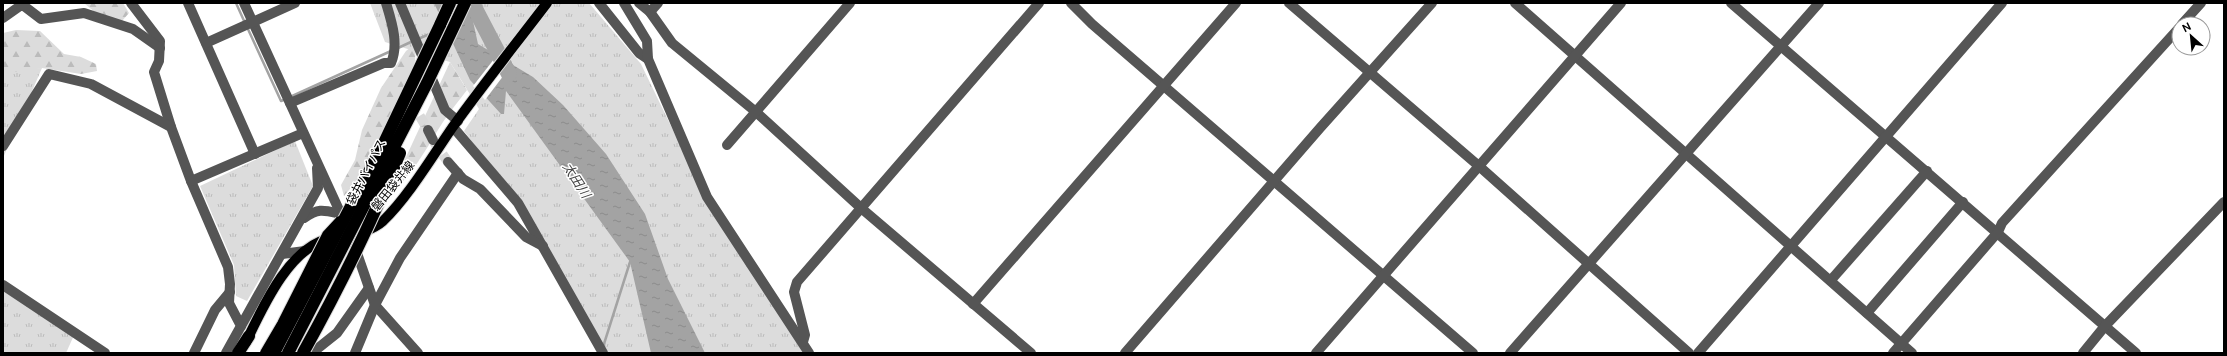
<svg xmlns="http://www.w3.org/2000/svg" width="2227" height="356" viewBox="0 0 2227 356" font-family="'DM Sans','Noto Sans JP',sans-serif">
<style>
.grass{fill:url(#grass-tufts)}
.forest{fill:url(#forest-firs)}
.water{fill:url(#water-ripples)}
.pier{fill:#fff}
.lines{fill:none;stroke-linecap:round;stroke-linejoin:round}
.stream{stroke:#a3a3a3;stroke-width:2.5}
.river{stroke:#a3a3a3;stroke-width:16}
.minor-tunnel{stroke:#d9d9d9;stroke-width:10;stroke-dasharray:10 5;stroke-linecap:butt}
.major-casing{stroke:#dbdbdb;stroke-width:12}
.highway-casing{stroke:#dbdbdb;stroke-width:14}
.minor{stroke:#555;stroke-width:10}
.major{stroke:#000;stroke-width:10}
.highway{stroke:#000;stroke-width:12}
.major-bridge-casing{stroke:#dbdbdb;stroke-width:12;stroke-linecap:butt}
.highway-bridge-casing{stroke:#dbdbdb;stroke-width:14;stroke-linecap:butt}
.major-bridge{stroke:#000;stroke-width:10}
.highway-bridge{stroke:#000;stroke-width:12}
.labels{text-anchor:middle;stroke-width:3;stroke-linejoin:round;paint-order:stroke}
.street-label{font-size:12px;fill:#000;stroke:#fff}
.water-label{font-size:13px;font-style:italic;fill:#444;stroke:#fff}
</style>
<defs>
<pattern id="grass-tufts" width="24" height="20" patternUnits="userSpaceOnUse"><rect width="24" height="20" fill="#dcdcdc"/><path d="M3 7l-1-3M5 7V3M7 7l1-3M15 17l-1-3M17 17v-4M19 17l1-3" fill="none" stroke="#bbb"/></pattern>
<pattern id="forest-firs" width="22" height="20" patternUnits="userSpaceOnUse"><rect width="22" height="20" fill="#dcdcdc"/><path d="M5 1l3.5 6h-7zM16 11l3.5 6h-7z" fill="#bbb"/></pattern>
<pattern id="water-ripples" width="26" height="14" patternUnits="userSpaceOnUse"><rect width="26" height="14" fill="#a3a3a3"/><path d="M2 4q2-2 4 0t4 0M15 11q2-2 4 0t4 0" fill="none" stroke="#8b8b8b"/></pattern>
</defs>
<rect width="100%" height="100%" fill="#fff"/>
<g class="grass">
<path d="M 370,3 L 589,3 L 641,64 L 712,211 L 808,353 L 603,353 L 518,203 L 464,131 L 479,109 L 450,62 L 385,42 Z"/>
<path d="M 42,68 L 3,158 L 3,70 Z"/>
<path d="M 295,141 L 313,186 L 247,301 L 236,296 L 234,265 L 200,186 Z"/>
<path d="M 3,286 L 75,333 L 66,353 L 3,353 Z"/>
</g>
<g class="forest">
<path d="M 84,3 L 123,3 L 129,13 L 122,21 L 104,20 Z"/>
<path d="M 16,30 L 40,31 L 64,54 L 81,57 L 96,64 L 97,71 L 81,74 L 42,68 L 21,72 L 3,72 L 3,33 Z"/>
<path d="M 416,43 L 415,61 L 405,91 L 366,170 L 344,196 L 341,185 L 355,160 L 362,130 L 381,88 L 406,51 Z"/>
<path d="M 450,62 L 467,90 C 459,101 450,111 443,122 C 426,149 412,176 388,196 Z"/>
</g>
<path class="water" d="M 434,3 L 469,3 L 478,44 L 533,77 L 563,105 L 606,154 L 645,214 L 668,279 L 705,353 L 651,353 L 630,262 L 506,91 L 504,114 L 501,114 L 470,80 Z"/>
<path class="pier" d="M 498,54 L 513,63 L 485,100 L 473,86 Z"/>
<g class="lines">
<g class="stream">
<path d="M 236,3 L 245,23"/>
<path d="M 469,16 L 476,13"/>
<path d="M 247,27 L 281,101 L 286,99"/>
<path d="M 418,39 L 432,33"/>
<path d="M 398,48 L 413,41"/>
<path d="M 290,97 L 391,51"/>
<path d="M 603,347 L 630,262"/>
</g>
<path class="river" d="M 472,3 L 509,74"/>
<g class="minor-tunnel">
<path d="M 412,103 L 428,130"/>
<path d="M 434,142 L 448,162"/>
</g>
<g class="major-casing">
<g id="major">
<path d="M 344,236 C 357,235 374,229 383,221 C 408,197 432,157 452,128 C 482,86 515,45 547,3"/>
<path d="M 246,342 C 262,309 289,247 329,239"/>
</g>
</g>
<g class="highway-casing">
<g id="highway">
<path d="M 440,25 L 450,3"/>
<path d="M 238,353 L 249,336"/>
</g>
</g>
<g class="minor">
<path d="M 131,3 L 160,41 L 159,61 L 154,72 L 171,127 L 191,181 L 228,267 L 230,284 L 229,303 L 241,326 L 226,353"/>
<path d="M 188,3 L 255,154"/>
<path d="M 244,3 L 351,236 L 375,305 L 418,353"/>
<path d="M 400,3 L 445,110 L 458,121"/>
<path d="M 599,3 L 639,53 L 648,59"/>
<path d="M 624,3 L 647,41 L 648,59 L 707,197 L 809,353"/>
<path d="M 639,3 L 650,12 L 672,43 L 756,112 L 861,208 L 1031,353"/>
<path d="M 1071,3 L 1092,24 L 1473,353"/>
<path d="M 1289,3 L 1480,167 L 1689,353"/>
<path d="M 1515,3 L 1912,353"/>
<path d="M 1731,3 L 2136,353"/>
<path d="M 650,12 L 658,3"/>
<path d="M 3,18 L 20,6 L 24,6 L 41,19 L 84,13 L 133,29 L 160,48"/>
<path d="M 2182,24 L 2201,3"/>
<path d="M 206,43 L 295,3"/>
<path d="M 290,103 L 384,63 L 391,63 C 399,44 392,23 386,3"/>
<path d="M 453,127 L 518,203 L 603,353"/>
<path d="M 428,130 L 433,140"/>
<path d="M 727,145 L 850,3"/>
<path d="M 3,146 L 49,74 L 91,84 L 171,127"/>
<path d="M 448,162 L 463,179 L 480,189 L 526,237 L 543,246"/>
<path d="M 191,181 L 303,133"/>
<path d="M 304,218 C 319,208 323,210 341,214"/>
<path d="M 282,254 L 305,251"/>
<path d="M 1831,280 L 1927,171"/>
<path d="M 3,285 L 105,353"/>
<path d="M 973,304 L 1236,3"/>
<path d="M 1867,313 L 1963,202"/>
<path d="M 241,326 L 318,188 L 317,168"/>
<path d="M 803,342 L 805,335 L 794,292 L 797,282 L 1039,3"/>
<path d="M 194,353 L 215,310 L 230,292"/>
<path d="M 312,353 L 337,333 L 369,288"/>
<path d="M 355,353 L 375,305 L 400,258 L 458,173"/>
<path d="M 1125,353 L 1320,128 L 1432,3"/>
<path d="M 1316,353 L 1621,3"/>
<path d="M 1510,353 L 1819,3"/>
<path d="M 1698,353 L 2002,3"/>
<path d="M 1893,353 L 1998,232 L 2002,223 L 2179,28"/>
<path d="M 2083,353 L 2105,326 L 2224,202"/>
</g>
<use href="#major" class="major"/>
<use href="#highway" class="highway"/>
<g class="major-bridge-casing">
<path id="major-bridge" d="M 265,353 L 282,324 L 327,235 L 340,221"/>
</g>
<g class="highway-bridge-casing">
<g id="highway-bridge">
<path d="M 274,353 L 381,149 L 440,25"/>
<path d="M 288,353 L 427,83 L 465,3"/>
<path d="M 303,353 C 339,288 372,222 400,153"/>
</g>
</g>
<use href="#major-bridge" class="major-bridge"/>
<use href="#highway-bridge" class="highway-bridge"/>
</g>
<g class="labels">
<g class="street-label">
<text transform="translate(366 172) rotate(-63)" y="4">袋井バイパス</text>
<text transform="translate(393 186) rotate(-51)" y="4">磐田袋井線</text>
</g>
<g class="water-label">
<text transform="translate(577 180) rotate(57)" y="5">太田川</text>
</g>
</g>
<rect width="2227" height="356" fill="none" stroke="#000000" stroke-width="8"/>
<g transform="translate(2191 36) rotate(333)"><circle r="19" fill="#ffffff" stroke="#999999"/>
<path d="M0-3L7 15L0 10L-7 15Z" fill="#000000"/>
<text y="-6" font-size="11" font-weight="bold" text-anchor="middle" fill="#000000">N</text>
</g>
</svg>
